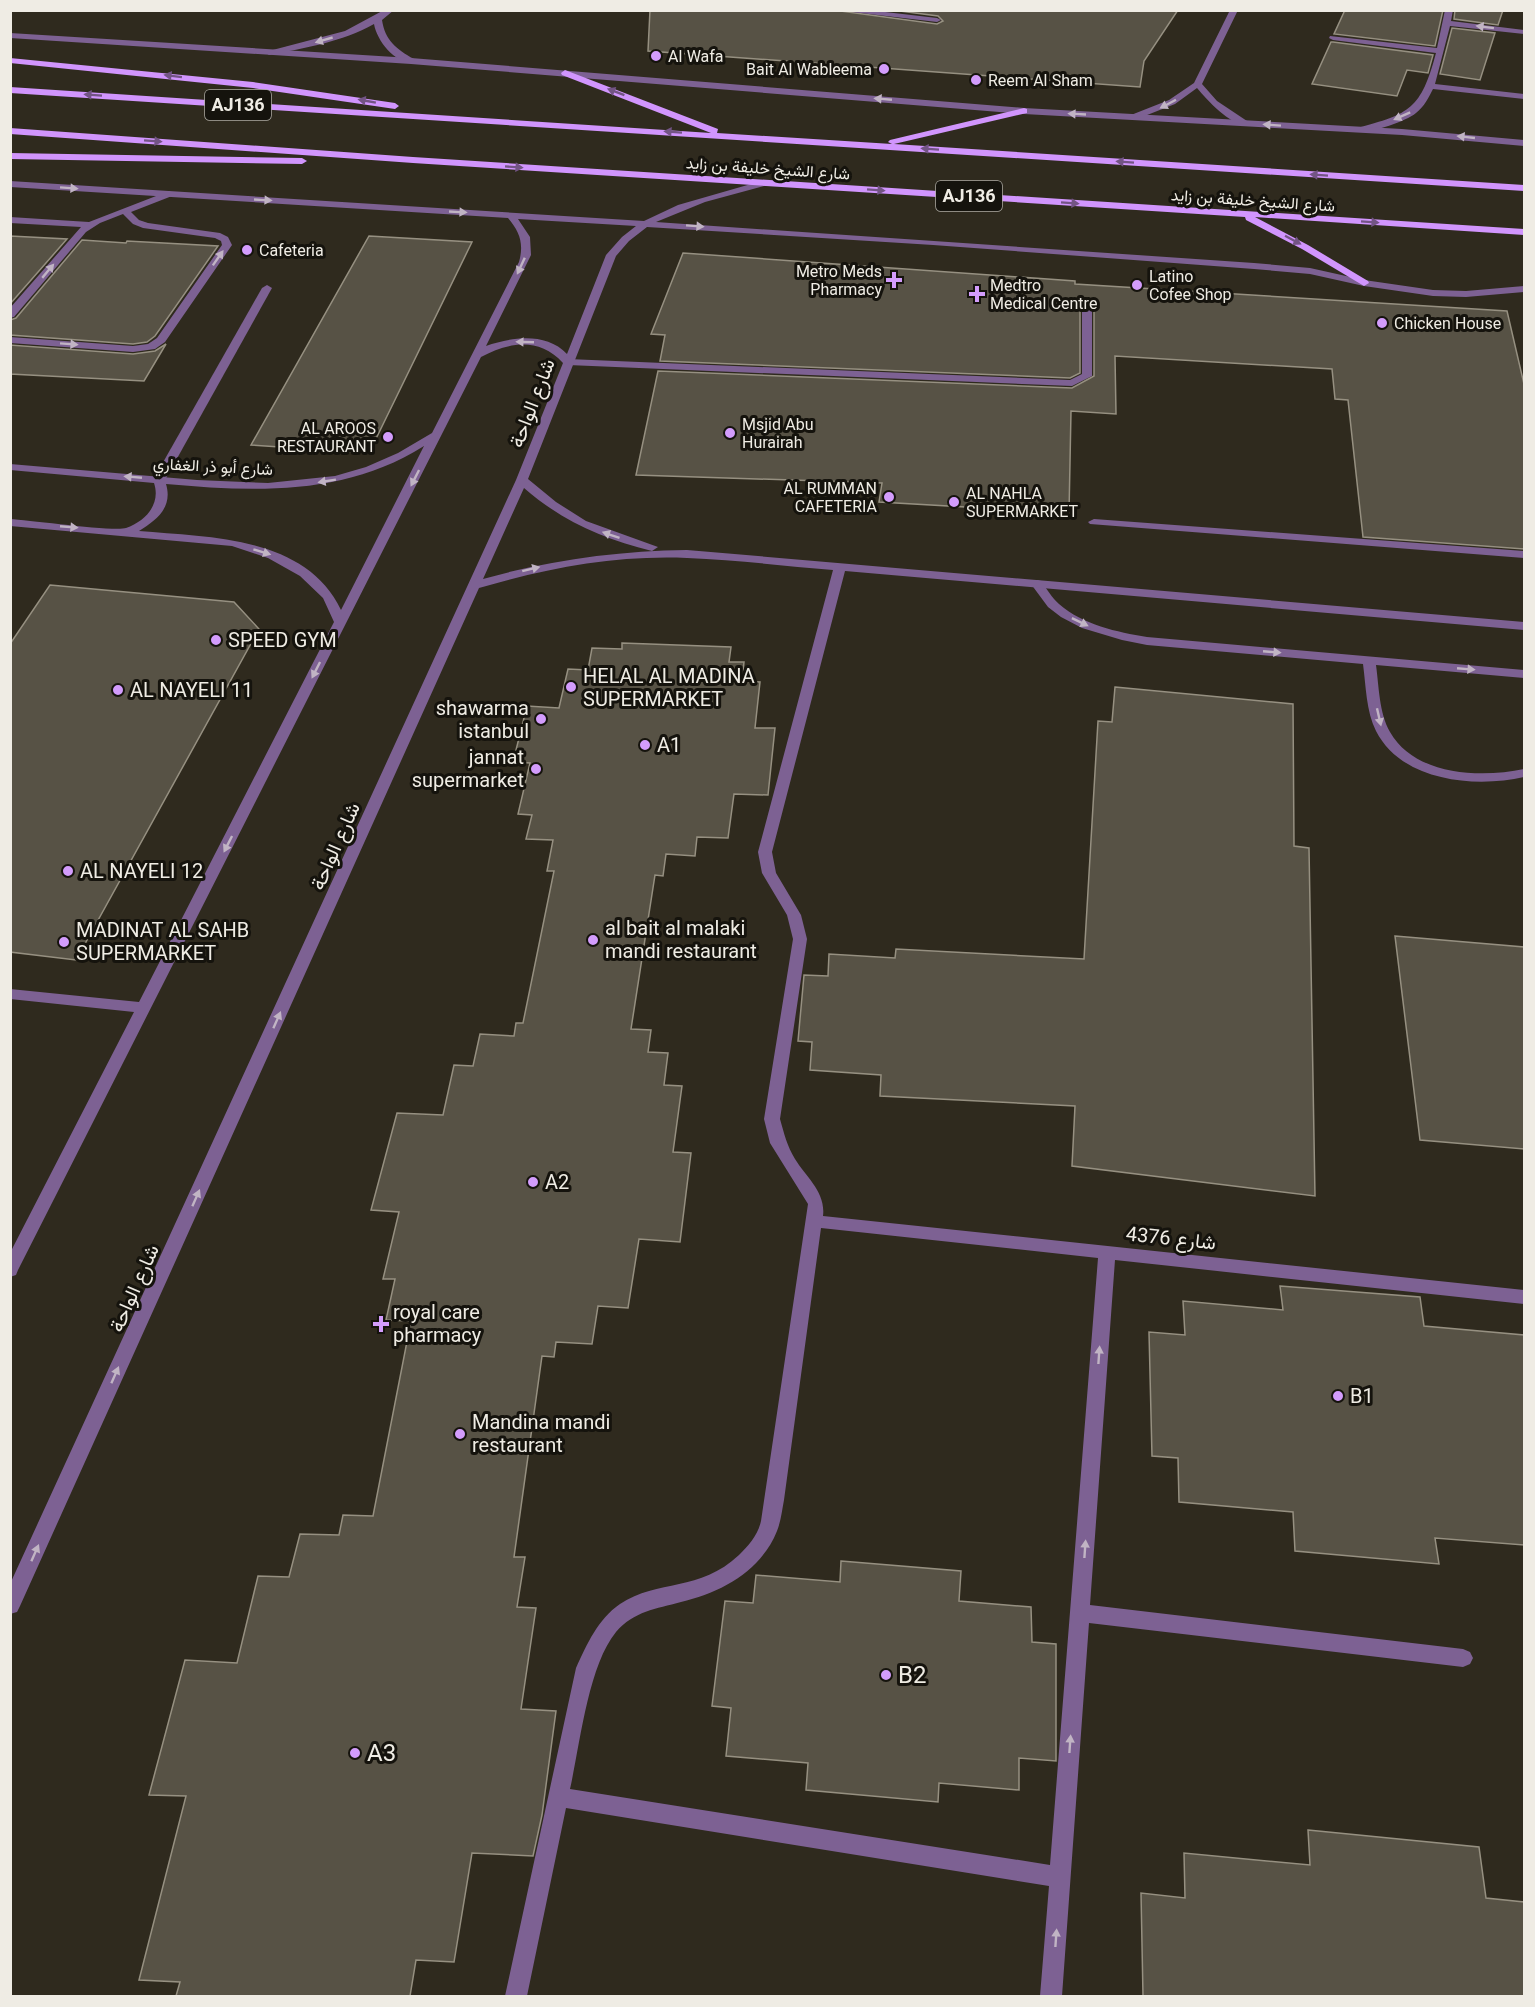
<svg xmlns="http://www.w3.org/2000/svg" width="1535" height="2007" viewBox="0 0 1535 2007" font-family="Georgia,Vazirmatn,serif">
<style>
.building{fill:#575245;stroke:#969081;stroke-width:1.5}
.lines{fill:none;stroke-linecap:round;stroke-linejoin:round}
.lane{fill:#7d6193;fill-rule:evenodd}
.street{fill:#7d6193;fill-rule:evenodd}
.primary{fill:#d195fd;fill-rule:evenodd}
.oneway{fill:#c1b4c4}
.oneway2{fill:#735485}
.poi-dot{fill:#d39cfc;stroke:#15130d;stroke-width:2}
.labels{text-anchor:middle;stroke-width:6;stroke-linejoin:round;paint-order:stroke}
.far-poi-label{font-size:16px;fill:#efece4;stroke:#15130d;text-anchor:start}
.far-street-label{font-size:16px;fill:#efece4;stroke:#15130d}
.shield{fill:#15130d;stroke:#aeaba4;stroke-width:1.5}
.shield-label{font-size:18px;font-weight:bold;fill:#efece4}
.street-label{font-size:20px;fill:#efece4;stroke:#15130d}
.poi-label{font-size:20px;fill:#efece4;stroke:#15130d;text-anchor:start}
.near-poi-label{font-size:24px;fill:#efece4;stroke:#15130d;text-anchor:start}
</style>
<rect width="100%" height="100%" fill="#2f2a1e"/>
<g class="building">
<path d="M 650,10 L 833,10 L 937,24 L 943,21 L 938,16 L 892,10 L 1178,10 L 1144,61 L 1140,87 L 648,51 Z"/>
<path d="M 1345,10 L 1443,10 L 1435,46 L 1334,34 Z"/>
<path d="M 1455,10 L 1503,10 L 1498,25 L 1454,19 Z"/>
<path d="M 1452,28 L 1495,33 L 1480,80 L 1440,74 Z"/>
<path d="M 1331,42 L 1333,42 L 1433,55 L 1428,73 L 1407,70 L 1397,96 L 1312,84 Z"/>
<path d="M 10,236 L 67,239 L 10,304 Z"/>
<path d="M 369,236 L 472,242 L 369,453 L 251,445 Z"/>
<path d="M 82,240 L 126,243 L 127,241 L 218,246 L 155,336 L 147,342 L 133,344 L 10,335 L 10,320 L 16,318 Z"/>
<path d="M 683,253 L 1075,281 L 1075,284 L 1507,311 L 1524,384 L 1524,549 L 1363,537 L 1348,400 L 1335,399 L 1332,369 L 1115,356 L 1116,414 L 1071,411 L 1069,513 L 879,502 L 882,483 L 636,475 L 658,371 L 1072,388 L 1094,376 L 1094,308 L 1088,303 L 1080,308 L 1080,373 L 1070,378 L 660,361 L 665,335 L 651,334 Z"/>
<path d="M 166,344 L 144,381 L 10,374 L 10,345 L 133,354 L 155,351 Z"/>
<path d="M 50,585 L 234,602 L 259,629 L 76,960 L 10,952 L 10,644 Z"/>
<path d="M 622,643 L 731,647 L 729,662 L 744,662 L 742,681 L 760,682 L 755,728 L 775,728 L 768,795 L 734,794 L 728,838 L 697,837 L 695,856 L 666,854 L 663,876 L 655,875 L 631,1029 L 651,1030 L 648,1052 L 668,1053 L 664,1085 L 682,1086 L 673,1152 L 691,1153 L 680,1242 L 639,1239 L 628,1308 L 598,1306 L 592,1344 L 556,1342 L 554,1357 L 542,1356 L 514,1557 L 525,1557 L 517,1607 L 536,1608 L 521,1709 L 556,1711 L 542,1815 L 533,1856 L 472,1853 L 454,1962 L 416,1960 L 410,1996 L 176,1996 L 180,1982 L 139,1980 L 186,1796 L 149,1795 L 185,1660 L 237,1663 L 258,1576 L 289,1577 L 300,1534 L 339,1535 L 343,1515 L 373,1516 L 411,1321 L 386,1320 L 395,1279 L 383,1279 L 399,1212 L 371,1210 L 397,1113 L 443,1115 L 454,1065 L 473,1066 L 480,1034 L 514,1036 L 516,1023 L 523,1023 L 554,871 L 547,871 L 553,840 L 526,839 L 532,815 L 518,814 L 530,763 L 513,762 L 527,706 L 559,708 L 568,669 L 588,670 L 592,648 L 622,649 Z"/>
<path d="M 1115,687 L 1293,704 L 1294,846 L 1309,848 L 1315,1196 L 1072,1166 L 1075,1106 L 880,1096 L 881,1075 L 810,1070 L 812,1042 L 798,1041 L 804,975 L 828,976 L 829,954 L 895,958 L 896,949 L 1084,959 L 1098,721 L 1112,722 Z"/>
<path d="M 1395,936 L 1524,947 L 1524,1149 L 1420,1140 Z"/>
<path d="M 1280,1286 L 1420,1297 L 1424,1326 L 1524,1335 L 1524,1545 L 1435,1538 L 1439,1564 L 1295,1551 L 1293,1512 L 1179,1502 L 1178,1458 L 1152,1456 L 1149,1332 L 1185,1335 L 1183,1301 L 1283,1310 Z"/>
<path d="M 841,1561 L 961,1571 L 959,1601 L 1031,1607 L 1032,1642 L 1056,1644 L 1056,1761 L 1019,1758 L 1019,1790 L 939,1783 L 938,1802 L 806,1790 L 808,1763 L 726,1756 L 731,1708 L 712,1706 L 725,1601 L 753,1603 L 756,1575 L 840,1582 Z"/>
<path d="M 1308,1830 L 1479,1847 L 1486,1898 L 1524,1902 L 1524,1996 L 1143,1996 L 1141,1893 L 1185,1898 L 1184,1853 L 1310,1865 Z"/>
</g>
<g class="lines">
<g class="lane">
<path d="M 384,10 L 394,10 L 382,20 C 385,40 396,49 414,59 L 414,63 C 395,64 377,41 374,24 C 342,42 305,48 269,55 L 265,52 L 345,31 Z"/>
<path d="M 835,10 L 868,10 L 937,18 L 941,20 L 937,22 Z"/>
<path d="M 1230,10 L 1238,10 L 1202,84 L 1217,101 L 1247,121 L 1247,125 C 1231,126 1207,100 1197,88 L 1175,104 L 1137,119 L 1131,119 L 1131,115 L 1169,100 L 1194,83 Z"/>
<path d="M 1445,10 L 1453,10 L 1451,21 L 1524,30 L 1524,34 L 1450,26 L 1435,84 L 1524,94 L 1524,99 L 1433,89 C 1429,97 1424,107 1416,113 C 1405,122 1371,133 1357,132 L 1357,128 C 1410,114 1421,109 1436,53 L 1333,40 L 1329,38 L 1330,36 L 1437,48 Z"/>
<path d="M 169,191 L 174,194 L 172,196 L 131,212 L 139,220 L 148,223 L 220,233 L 228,237 L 232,245 L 165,342 L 155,349 L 133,352 L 10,343 L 10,337 L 133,346 L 148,344 L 157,338 L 222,245 L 221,241 L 215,238 L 143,228 L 133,224 L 123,214 L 100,223 L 86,232 L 14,317 L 10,318 L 10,308 L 81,227 L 10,223 L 10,217 L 89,222 Z"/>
<path d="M 267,285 L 272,288 L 165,480 L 159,483 L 155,482 L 153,480 L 262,288 Z"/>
<path d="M 1087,305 L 1092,308 L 1092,376 L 1072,386 L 568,365 L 563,362 L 568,359 L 1070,380 L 1082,374 L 1082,308 Z"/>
<path d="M 1037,580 L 1041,581 C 1047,589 1052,598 1059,604 C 1083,625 1117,632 1147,637 L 1524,670 L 1524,678 L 1376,665 C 1379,686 1379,713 1390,732 C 1415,776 1481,778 1524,769 L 1524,777 C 1476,788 1402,782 1376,731 C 1366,711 1366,686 1363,664 L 1147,645 L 1122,640 L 1082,628 L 1061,617 L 1048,607 L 1031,584 Z"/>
</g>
<g class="street">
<path d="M 10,33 L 411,58 L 1024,108 L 1402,129 L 1524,140 L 1524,146 L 1402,135 L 1024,114 L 411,64 L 10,38 Z"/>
<path d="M 765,180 L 768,181 L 768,185 L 705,202 L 656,222 L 1254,263 L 1310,268 L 1364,280 L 1433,290 L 1466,291 L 1524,286 L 1524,292 L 1466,297 L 1433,296 L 1364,286 L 1310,274 L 1254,269 L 933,245 L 647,227 L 629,241 L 616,256 L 528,479 L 556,502 L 586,521 L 658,547 L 652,551 C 603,539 562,521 524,488 L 483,579 C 550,560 617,551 687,550 L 1524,622 L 1524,630 L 845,571 L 772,852 L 776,873 L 801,915 L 807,939 L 780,1119 C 784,1133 787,1146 795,1159 C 806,1177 826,1192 823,1216 L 1524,1290 L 1524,1304 L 1115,1260 L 1090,1605 L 1463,1649 L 1470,1652 L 1473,1658 L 1470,1664 L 1463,1667 L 1089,1623 L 1062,1996 L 1040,1996 L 1049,1886 L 566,1808 L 527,1996 L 505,1996 L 576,1668 C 587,1644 598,1619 620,1604 C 658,1579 700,1592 739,1555 C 749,1545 758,1535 761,1521 L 808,1204 L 770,1143 L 764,1119 L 793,939 L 787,915 L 762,873 L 758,852 L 833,570 C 785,566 736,560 687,558 C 616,555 547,568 479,588 L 20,1606 L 17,1612 L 10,1614 L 10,1584 L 516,480 L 563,363 C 539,337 509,342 481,357 L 18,1270 L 16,1275 L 10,1277 L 10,1253 L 134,1012 L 10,999 L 10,989 L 139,1002 L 334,622 L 323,598 L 300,576 L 268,558 L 232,546 L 10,526 L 10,519 C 29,520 115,532 126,528 C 146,521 161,504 154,483 L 10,470 L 10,464 L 197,480 L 268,483 L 335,476 L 366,467 L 398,453 L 432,433 L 519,262 C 524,244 520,232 508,218 L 10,187 L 10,181 L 644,221 L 678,205 ZM 518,219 L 636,226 L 622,237 L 606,255 L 567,354 C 546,332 512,337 486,346 L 531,255 L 530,237 ZM 424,446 L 341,610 C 306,536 208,537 139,531 C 157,520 173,507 166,484 C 256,492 345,496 424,446 ZM 821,1228 L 1098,1258 L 1050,1865 L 570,1789 C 580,1745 588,1666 616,1632 C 634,1611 656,1609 681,1602 C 721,1593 761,1571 777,1531 C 781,1521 782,1510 784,1500 Z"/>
<path d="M 1094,519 L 1524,551 L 1524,558 L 1090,524 L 1088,522 Z"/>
</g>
<g class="primary">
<path d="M 10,58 L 253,82 L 395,103 L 399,106 L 395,109 L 253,88 L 10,63 Z"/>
<path d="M 565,70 L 718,129 L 717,133 L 892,144 L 888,142 L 890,140 L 1024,108 L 1027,109 L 1027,113 L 894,144 L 1524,185 L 1524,191 L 10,93 L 10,87 L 711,133 L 562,75 L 561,73 Z"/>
<path d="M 10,128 L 413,157 L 1524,229 L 1524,235 L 1255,217 L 1308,245 L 1368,281 L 1369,283 L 1364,286 L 1302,249 L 1246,220 L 1245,217 L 413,163 L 10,134 Z"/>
<path d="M 10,153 L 302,158 L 307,161 L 302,164 L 10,159 Z"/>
</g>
</g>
<defs><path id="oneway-solid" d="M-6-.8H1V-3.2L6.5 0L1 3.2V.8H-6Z" transform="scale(1.5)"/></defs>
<g class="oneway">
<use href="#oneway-solid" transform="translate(1485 27) rotate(-173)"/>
<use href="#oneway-solid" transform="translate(324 40) rotate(164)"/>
<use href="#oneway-solid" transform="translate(883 99) rotate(-175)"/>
<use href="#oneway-solid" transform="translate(1168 104) rotate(152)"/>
<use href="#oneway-solid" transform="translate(1077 114) rotate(-177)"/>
<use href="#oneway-solid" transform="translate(1402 116) rotate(156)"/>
<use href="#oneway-solid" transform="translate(1272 125) rotate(-176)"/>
<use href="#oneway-solid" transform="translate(1466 137) rotate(-174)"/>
<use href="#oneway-solid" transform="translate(69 188) rotate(4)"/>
<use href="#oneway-solid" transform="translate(263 200) rotate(3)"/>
<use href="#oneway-solid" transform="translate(458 212) rotate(3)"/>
<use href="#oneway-solid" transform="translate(695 226) rotate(4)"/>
<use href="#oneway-solid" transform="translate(218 258) rotate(-55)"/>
<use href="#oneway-solid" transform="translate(521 266) rotate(115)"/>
<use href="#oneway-solid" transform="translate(48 271) rotate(-50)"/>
<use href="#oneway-solid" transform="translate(525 342) rotate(-178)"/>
<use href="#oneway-solid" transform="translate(69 344) rotate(4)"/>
<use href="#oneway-solid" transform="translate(133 477) rotate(-175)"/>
<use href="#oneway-solid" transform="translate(415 478) rotate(117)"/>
<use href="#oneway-solid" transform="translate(327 481) rotate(171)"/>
<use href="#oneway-solid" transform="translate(69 527) rotate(5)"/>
<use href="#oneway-solid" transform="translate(611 535) rotate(-161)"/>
<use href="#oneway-solid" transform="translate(262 552) rotate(17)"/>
<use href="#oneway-solid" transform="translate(531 569) rotate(-14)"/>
<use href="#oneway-solid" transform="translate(1080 622) rotate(26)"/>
<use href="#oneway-solid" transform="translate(1272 652) rotate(5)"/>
<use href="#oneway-solid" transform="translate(1466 669) rotate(5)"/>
<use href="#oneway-solid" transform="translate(316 670) rotate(117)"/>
<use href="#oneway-solid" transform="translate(1379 717) rotate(77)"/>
<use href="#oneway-solid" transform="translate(228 844) rotate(117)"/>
<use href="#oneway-solid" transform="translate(277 1020) rotate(-66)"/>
<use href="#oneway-solid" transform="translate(196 1198) rotate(-66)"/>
<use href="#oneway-solid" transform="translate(1099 1355) rotate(-86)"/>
<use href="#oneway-solid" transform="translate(115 1375) rotate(-66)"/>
<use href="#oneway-solid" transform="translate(1085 1549) rotate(-86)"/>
<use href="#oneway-solid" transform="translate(35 1553) rotate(-66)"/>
<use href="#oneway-solid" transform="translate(1070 1744) rotate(-86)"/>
<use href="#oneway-solid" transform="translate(1056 1938) rotate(-86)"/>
</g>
<g class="oneway2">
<use href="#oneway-solid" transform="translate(173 76) rotate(-173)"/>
<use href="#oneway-solid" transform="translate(616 92) rotate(-159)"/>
<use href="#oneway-solid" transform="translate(93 95) rotate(-176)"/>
<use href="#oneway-solid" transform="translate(367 101) rotate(-170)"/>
<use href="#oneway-solid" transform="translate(673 132) rotate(-176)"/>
<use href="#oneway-solid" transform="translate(153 141) rotate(4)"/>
<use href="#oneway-solid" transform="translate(930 149) rotate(-176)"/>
<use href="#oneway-solid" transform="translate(1125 162) rotate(-176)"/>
<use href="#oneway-solid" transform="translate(514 167) rotate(4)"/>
<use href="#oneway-solid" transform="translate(1319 175) rotate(-176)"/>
<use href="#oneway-solid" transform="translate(876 190) rotate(4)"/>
<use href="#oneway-solid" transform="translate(1070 203) rotate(4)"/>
<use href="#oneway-solid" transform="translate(1370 222) rotate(4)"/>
<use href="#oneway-solid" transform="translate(1293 240) rotate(28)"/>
</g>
<g class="poi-dot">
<circle cx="656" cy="56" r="6"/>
<circle cx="884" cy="69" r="6"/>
<circle cx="976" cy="80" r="6"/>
<circle cx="247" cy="250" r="6"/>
<path d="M891 271h6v6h6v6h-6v6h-6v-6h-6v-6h6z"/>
<circle cx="1137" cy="285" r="6"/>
<path d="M974 285h6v6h6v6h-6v6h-6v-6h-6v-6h6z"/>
<circle cx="1382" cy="323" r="6"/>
<circle cx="730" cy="433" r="6"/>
<circle cx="388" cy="437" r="6"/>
<circle cx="889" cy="497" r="6"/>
<circle cx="954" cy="502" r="6"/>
<circle cx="216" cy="640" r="6"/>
<circle cx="571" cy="687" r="6"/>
<circle cx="118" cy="690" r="6"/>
<circle cx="541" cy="719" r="6"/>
<circle cx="645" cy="745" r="6"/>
<circle cx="536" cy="769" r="6"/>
<circle cx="68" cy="871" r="6"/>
<circle cx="593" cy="940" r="6"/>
<circle cx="64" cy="942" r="6"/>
<circle cx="533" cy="1182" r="6"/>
<path d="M378 1315h6v6h6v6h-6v6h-6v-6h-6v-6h6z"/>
<circle cx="1338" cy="1396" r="6"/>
<circle cx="460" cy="1434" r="6"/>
<circle cx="886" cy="1675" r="6"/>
<circle cx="355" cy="1753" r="6"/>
</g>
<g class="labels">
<g class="far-poi-label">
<text x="668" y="62">Al Wafa</text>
<text x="872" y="75" text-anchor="end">Bait Al Wableema</text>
<text x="988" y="86">Reem Al Sham</text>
<text x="259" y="256">Cafeteria</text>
<text x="882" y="277" text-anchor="end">Metro Meds<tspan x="882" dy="18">Pharmacy</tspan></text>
<text x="1149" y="282">Latino<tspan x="1149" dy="18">Cofee Shop</tspan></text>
<text x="990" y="291">Medtro<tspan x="990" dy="18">Medical Centre</tspan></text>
<text x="1394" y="329">Chicken House</text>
<text x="742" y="430">Msjid Abu<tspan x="742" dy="18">Hurairah</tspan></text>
<text x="376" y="434" text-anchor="end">AL AROOS<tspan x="376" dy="18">RESTAURANT</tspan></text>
<text x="877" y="494" text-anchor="end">AL RUMMAN<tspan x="877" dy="18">CAFETERIA</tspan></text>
<text x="966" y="499">AL NAHLA<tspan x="966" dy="18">SUPERMARKET</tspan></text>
</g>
<g class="far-street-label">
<text transform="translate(768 168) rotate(4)" y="6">شارع الشيخ خليفة بن زايد</text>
<text transform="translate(1253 200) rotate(4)" y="6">شارع الشيخ خليفة بن زايد</text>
<text transform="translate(213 466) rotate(3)" y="6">شارع أبو ذر الغفاري</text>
</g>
<g class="shield">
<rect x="205" y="90" width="66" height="30" rx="4.5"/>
<rect x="936" y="181" width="66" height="30" rx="4.5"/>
</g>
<g class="shield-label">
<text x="238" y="111">AJ136</text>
<text x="969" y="202">AJ136</text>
</g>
<g class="street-label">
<text transform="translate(532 403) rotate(-69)" y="7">شارع الواحة</text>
<text transform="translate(335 846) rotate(-66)" y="7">شارع الواحة</text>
<text transform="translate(1171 1238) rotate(6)" y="7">شارع 4376</text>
<text transform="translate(134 1288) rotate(-66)" y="7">شارع الواحة</text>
</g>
<g class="poi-label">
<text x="228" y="647">SPEED GYM</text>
<text x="583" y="683">HELAL AL MADINA<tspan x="583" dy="23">SUPERMARKET</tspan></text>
<text x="130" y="697">AL NAYELI 11</text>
<text x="529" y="715" text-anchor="end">shawarma<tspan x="529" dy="23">istanbul</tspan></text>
<text x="657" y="752">A1</text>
<text x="524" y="764" text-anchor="end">jannat<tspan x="524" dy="23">supermarket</tspan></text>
<text x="80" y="878">AL NAYELI 12</text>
<text x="605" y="935">al bait al malaki<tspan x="605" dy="23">mandi restaurant</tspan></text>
<text x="76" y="937">MADINAT AL SAHB<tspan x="76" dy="23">SUPERMARKET</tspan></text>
<text x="545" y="1189">A2</text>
<text x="393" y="1319">royal care<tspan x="393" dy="23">pharmacy</tspan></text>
<text x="1350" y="1403">B1</text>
<text x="472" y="1429">Mandina mandi<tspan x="472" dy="23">restaurant</tspan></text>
</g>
<g class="near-poi-label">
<text x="898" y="1683">B2</text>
<text x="367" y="1761">A3</text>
</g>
</g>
<rect width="1535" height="2007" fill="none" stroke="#efece4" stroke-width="24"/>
</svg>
